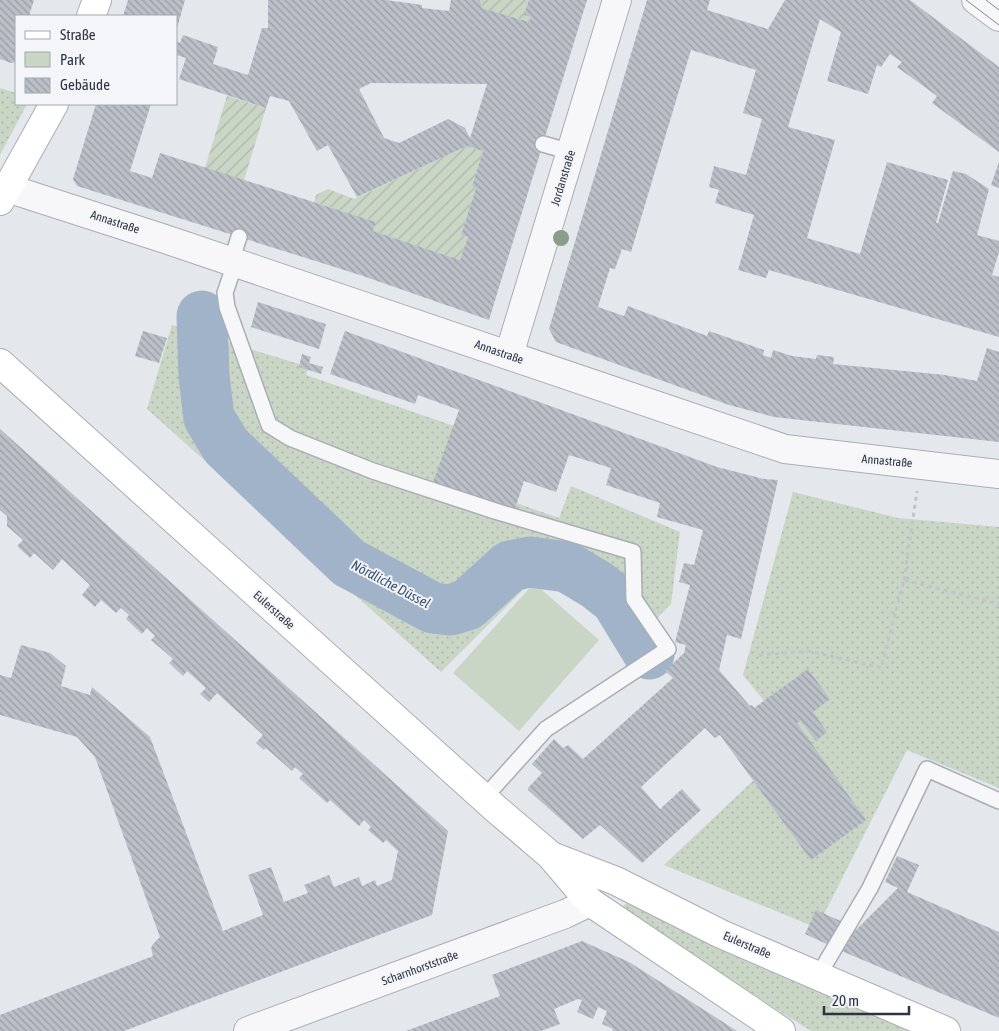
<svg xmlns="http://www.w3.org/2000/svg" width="999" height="1031" viewBox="0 0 999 1031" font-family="'Asap Condensed',sans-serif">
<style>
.grass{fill:url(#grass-dots)}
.park{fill:#c9d5c5}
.garden{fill:url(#garden-furrows)}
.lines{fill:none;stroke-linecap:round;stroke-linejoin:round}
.river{stroke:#a1b3c9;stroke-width:51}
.building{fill:url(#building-back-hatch);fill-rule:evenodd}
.service-casing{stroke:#a9aeb5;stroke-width:18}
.minor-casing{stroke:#a9aeb5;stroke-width:30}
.tertiary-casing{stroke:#a9aeb5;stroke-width:30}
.secondary-casing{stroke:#a9aeb5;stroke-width:30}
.path{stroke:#c2c4ca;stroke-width:3;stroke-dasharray:4 4;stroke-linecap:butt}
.service{stroke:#f7f7f9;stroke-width:15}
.minor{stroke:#f7f7f9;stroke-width:28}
.tertiary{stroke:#f7f7f9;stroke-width:28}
.secondary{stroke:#fff;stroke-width:28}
.tram{stroke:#7e8694;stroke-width:1}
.tree{fill:#8a9c8a}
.labels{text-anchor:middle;stroke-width:4;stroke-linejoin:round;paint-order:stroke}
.street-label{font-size:12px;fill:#2c3443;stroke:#f4f5f8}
.water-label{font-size:14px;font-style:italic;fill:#385275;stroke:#f4f5f8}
</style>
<defs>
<pattern id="grass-dots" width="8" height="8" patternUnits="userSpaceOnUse" patternTransform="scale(1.25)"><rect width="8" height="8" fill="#c9d5c5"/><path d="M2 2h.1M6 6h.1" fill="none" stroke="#adb7aa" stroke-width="1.8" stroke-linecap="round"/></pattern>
<pattern id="garden-furrows" width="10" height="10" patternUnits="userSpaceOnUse" patternTransform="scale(1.25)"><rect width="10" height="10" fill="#c9d5c5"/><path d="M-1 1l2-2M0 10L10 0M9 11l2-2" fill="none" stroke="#adb7aa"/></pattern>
<pattern id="building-back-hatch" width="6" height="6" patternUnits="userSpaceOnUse" patternTransform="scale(1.25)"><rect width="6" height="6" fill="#bbc0c8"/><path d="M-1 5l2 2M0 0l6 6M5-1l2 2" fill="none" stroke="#989da4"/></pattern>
</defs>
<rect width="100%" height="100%" fill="#e4e7eb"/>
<g class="grass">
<path d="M 0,88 L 16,93 L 16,104 L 27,104 L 0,155 Z"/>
<path d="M 172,325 L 309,367 L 306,375 L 483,436 L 465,485 L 559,518 L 571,486 L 680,532 L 671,604 L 637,638 L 566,572 L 540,573 L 441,672 L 147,409 Z"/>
<path d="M 793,492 L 898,518 L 999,527 L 999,788 L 907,750 L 817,928 L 664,865 L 796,740 L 743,675 Z"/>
<path d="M 629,902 L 912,1031 L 811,1031 L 618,909 Z"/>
</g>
<path class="park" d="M 534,583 L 599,640 L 519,731 L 453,673 Z"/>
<g class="garden">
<path d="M 480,0 L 529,0 L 531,17 L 529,22 L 482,8 Z"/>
<path d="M 227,96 L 266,108 L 244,180 L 205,168 Z"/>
<path d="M 467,146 L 483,151 L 472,186 L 476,188 L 461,235 L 468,237 L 460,260 L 373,231 L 376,222 L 314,202 L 316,195 L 328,189 L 354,199 Z"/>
</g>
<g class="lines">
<path class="river" d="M 202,316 L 204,376 L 209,418 L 226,446 L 349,563 L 433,608 L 450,610 L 467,605 L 510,566 L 530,562 L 567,567 L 597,585 L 616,600 L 649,654"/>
</g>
<g class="building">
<path d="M 0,0 L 34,0 L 29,16 L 16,16 L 16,62 L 11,63 L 0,59 Z"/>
<path d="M 128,0 L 185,0 L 177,28 L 176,16 L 123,16 Z"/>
<path d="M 268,0 L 386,0 L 422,5 L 422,8 L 449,11 L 451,0 L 480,0 L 482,8 L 529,22 L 531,17 L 524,15 L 529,0 L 587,0 L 489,320 L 360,275 L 77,186 L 73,179 L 96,104 L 151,104 L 130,171 L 152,178 L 160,153 L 376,222 L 373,231 L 460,260 L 468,237 L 461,235 L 476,188 L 472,186 L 483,151 L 467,146 L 357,197 L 328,145 L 317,151 L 289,101 L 270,96 L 266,108 L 179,79 L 186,58 L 176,55 L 176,41 L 180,43 L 183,35 L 218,47 L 213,64 L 248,75 L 262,28 L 268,28 ZM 371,83 L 487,84 L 470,138 L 465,128 L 448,119 L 399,143 L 384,138 L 359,89 Z"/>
<path d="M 647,0 L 710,0 L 707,10 L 768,29 L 785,0 L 910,0 L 999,67 L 999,152 L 932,103 L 937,96 L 897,67 L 902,62 L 890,54 L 881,67 L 877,65 L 868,94 L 827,81 L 841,32 L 820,19 L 788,127 L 835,140 L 807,238 L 860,254 L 887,162 L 948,180 L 936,223 L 938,223 L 953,171 L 966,174 L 989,189 L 977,235 L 999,241 L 999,252 L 992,275 L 999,277 L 999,337 L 769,270 L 766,278 L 738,270 L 754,215 L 715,203 L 719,190 L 709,187 L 714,166 L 746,175 L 762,119 L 743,113 L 756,70 L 691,50 L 631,252 L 622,249 L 615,269 L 610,268 L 598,307 L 624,316 L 628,306 L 707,336 L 709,331 L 764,350 L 763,355 L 771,358 L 773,350 L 792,356 L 816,359 L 817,355 L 834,357 L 833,364 L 945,375 L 977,381 L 987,348 L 999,352 L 999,442 L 774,417 L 729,405 L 556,342 L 549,329 Z"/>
<path d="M 999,162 L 999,188 L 991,185 Z"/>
<path d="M 258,302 L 326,324 L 319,349 L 251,327 Z"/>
<path d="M 143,331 L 167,338 L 159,363 L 135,356 Z"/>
<path d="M 345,331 L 717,467 L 764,479 L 778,480 L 741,639 L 727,635 L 719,670 L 750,706 L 752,705 L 754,708 L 808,669 L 830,699 L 813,712 L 827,732 L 816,741 L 801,721 L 797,723 L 866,820 L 811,860 L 720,735 L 715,738 L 705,728 L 641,787 L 660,809 L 682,789 L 701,810 L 642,863 L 600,825 L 583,839 L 528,790 L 528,788 L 542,773 L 532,764 L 554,739 L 563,748 L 568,745 L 583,759 L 673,678 L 665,671 L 684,653 L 686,645 L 675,642 L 690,585 L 679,582 L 684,563 L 694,565 L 703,530 L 657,517 L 660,503 L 606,485 L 611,468 L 569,455 L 556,492 L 524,481 L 513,515 L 432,485 L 459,410 L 418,395 L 415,404 L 330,374 Z"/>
<path d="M 302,354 L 311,357 L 309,363 L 323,367 L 321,374 L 299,367 Z"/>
<path d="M 0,429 L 448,831 L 432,915 L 124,1031 L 0,1031 L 0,1015 L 153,956 L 151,948 L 153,944 L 160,937 L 95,757 L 77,737 L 0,715 L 0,675 L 11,678 L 21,645 L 50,653 L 66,666 L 61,686 L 90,695 L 92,687 L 150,737 L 223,931 L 263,915 L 248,875 L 271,867 L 284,902 L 308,893 L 304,885 L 329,875 L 334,887 L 359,877 L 362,886 L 375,880 L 377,886 L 392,880 L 398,851 L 386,840 L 383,843 L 368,830 L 371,827 L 364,820 L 359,826 L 330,800 L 327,803 L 299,778 L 303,774 L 295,767 L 292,771 L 266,748 L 264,750 L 256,743 L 263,735 L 217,693 L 209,702 L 200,694 L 206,688 L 187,671 L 183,676 L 169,663 L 173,659 L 151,640 L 155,636 L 147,628 L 142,634 L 126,619 L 129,615 L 121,608 L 116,613 L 101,600 L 95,607 L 82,595 L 90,585 L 62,559 L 53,570 L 34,553 L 30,558 L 17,546 L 23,540 L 7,526 L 7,516 L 0,510 Z"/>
<path d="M 897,856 L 919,865 L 907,892 L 999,932 L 999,1018 L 837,949 L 898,888 L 885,882 Z"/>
<path d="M 816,910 L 843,922 L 833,947 L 805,934 Z"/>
<path d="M 582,941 L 629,962 L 737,1031 L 612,1031 L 613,1029 L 602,1024 L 607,1011 L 598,1007 L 593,1019 L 577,1012 L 582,1000 L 578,999 L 554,1009 L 560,1024 L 541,1031 L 406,1031 L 500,996 L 492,975 Z"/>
</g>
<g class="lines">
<g class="service-casing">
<g id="service">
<path d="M 543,144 L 571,152"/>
<path d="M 231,262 L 239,237"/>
<path d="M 235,263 L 225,293 L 227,307 L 269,425 L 290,438 L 373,471 L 495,511 L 633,552 L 634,599 L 668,649 L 546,729 L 484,798"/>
<path d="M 818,976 L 870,888 L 927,769 L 999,801"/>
</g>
</g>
<g class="minor-casing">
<g id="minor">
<path d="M 7,188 L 165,239 L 785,449 L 999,474"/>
<path d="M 509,355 L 617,0"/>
<path d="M 248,1031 L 565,914 L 590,902"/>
</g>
</g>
<g class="tertiary-casing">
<path id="tertiary" d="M 976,0 L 999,17"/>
</g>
<g class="secondary-casing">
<g id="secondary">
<path d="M 91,16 L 97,0"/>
<path d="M 0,201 L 54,104"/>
<path d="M 0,363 L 496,809 L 550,855 L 590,902 L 781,1031"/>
<path d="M 554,857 L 616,881 L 721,934 L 946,1031"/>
</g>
</g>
<g class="path">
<path d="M 904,580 L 917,491"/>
<path d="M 759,655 L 809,651 L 881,668 L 904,580 L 999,604"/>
</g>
<use href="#service" class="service"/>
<use href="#minor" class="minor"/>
<use href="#tertiary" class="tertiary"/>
<use href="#secondary" class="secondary"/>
<g class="tram">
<path d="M 966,0 L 999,25"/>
<path d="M 986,0 L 999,10"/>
</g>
</g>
<circle class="tree" cx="561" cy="238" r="8"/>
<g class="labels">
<g class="street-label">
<text transform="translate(563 178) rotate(-73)" y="4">Jordanstraße</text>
<text transform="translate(115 222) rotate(18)" y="4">Annastraße</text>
<text transform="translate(499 352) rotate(19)" y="4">Annastraße</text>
<text transform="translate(887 461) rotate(5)" y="4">Annastraße</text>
<text transform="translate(274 610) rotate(42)" y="4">Eulerstraße</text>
<text transform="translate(747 945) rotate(23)" y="4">Eulerstraße</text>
<text transform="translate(420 968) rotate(-20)" y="4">Scharnhorststraße</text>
</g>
<g class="water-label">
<text transform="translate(391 584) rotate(28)" y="5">Nördliche Düssel</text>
</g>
</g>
<rect x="15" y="15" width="162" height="90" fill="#f4f5f8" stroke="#a4a8b0"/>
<rect x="25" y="31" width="25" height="8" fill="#ffffff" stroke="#a4a8b0"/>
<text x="60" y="40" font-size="15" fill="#2c3443">Straße</text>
<rect x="25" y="52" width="25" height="15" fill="#c9d5c5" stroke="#a4a8b0"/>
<text x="60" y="65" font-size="15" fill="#2c3443">Park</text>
<rect x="25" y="78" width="25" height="15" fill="url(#building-back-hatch)" stroke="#a4a8b0"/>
<text x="60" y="90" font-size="15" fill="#2c3443">Gebäude</text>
<path d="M824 1006v8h85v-8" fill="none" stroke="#2c3443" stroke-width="2.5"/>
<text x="832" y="1006" font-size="15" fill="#2c3443" stroke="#f4f5f8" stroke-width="4" paint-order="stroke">20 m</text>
</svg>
